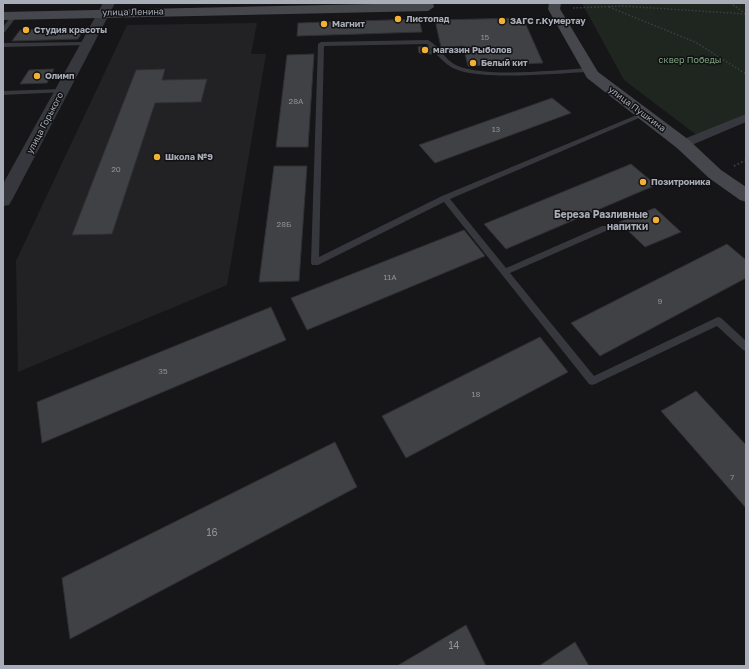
<svg xmlns="http://www.w3.org/2000/svg" width="749" height="669" viewBox="0 0 749 669" font-family="'Golos Text',sans-serif">
<style>
.built{fill:#222225}
.green{fill:#1e261f}
.building{fill:#404145;stroke:#303034}
.lines{fill:none;stroke-linecap:round;stroke-linejoin:round}
.path-far1{stroke:#3d3f44;stroke-width:1.5;stroke-dasharray:1.5 2;stroke-linecap:butt}
.path{stroke:#3d3f44;stroke-width:2;stroke-dasharray:1.5 2.5;stroke-linecap:butt}
.service{fill:#37383d;fill-rule:evenodd}
.minor{fill:#37383d;fill-rule:evenodd}
.tertiary{fill:#37383d;fill-rule:evenodd}
.secondary{fill:#45474d;fill-rule:evenodd}
.poi-dot{fill:#f2b134;stroke:#111113;stroke-width:1.5}
.labels{text-anchor:middle;stroke-width:3;stroke-linejoin:round;paint-order:stroke}
.number-label{font-size:8px;fill:#8e929b}
.far-street-label{font-size:9px;fill:#a8adb8;stroke:#111113}
.far-poi-label{font-size:9px;font-weight:bold;fill:#a8adb8;stroke:#111113;text-anchor:start}
.far-park-label{font-size:9px;fill:#7fa381;stroke:#111113}
.poi-label{font-size:10px;font-weight:bold;fill:#a8adb8;stroke:#111113;text-anchor:end}
.near-number-label{font-size:10px;fill:#8e929b}
</style>
<rect width="100%" height="100%" fill="#161618"/>
<path class="built" d="M 257,23 L 251,54 L 266,54 L 227,285 L 18,372 L 16,261 L 127,25 Z"/>
<path class="green" d="M 582,3 L 746,3 L 746,116 L 698,136 L 624,80 Z"/>
<g class="building">
<path d="M 523,18 L 543,63 L 468,66 L 463,46 L 441,47 L 435,20 Z"/>
<path d="M 419,19 L 422,32 L 297,36 L 298,23 Z"/>
<path d="M 84,28 L 78,39 L 12,41 L 20,30 Z"/>
<path d="M 430,46 L 432,54 L 419,53 L 418,47 Z"/>
<path d="M 314,54 L 308,147 L 276,147 L 287,55 Z"/>
<path d="M 54,69 L 47,83 L 20,84 L 29,70 Z"/>
<path d="M 165,69 L 162,80 L 207,79 L 201,102 L 155,103 L 112,234 L 72,235 L 136,70 Z"/>
<path d="M 552,98 L 571,113 L 435,163 L 419,145 Z"/>
<path d="M 631,164 L 656,185 L 506,249 L 484,224 Z"/>
<path d="M 274,166 L 307,166 L 299,281 L 259,282 Z"/>
<path d="M 655,208 L 681,232 L 645,247 L 619,222 Z"/>
<path d="M 464,230 L 485,256 L 307,330 L 291,298 Z"/>
<path d="M 727,244 L 746,260 L 746,278 L 600,356 L 571,323 Z"/>
<path d="M 271,307 L 286,340 L 42,443 L 37,402 Z"/>
<path d="M 540,337 L 568,372 L 406,458 L 382,416 Z"/>
<path d="M 696,391 L 746,445 L 746,508 L 661,411 Z"/>
<path d="M 335,442 L 357,487 L 70,639 L 62,578 Z"/>
<path d="M 466,625 L 486,666 L 397,666 Z"/>
<path d="M 575,642 L 589,666 L 539,666 Z"/>
</g>
<g class="lines">
<g class="path-far1">
<path d="M 730,3 L 745,13"/>
<path d="M 609,7 L 695,42 L 746,74"/>
<path d="M 573,8 L 622,6 L 746,14"/>
</g>
<path class="path" d="M 734,166 L 746,160"/>
<g class="service">
<path d="M 12,15 L 17,16 L 5,32 L 3,33 L 3,27 Z"/>
<path d="M 428,40 C 440,46 445,61 458,66 C 488,78 555,70 589,68 L 592,70 L 589,72 C 557,73 477,82 451,67 C 441,61 435,51 427,44 L 324,46 L 319,257 L 442,196 L 644,112 L 646,113 L 646,115 L 450,199 L 506,268 L 602,226 L 608,226 L 609,228 L 608,230 L 510,273 L 594,376 L 718,317 L 721,318 L 746,341 L 746,351 L 743,350 L 717,326 L 595,384 L 592,385 L 589,384 L 444,202 L 318,265 L 312,265 L 311,263 L 318,44 L 321,42 Z"/>
<path d="M 89,42 L 89,44 L 87,45 L 3,47 L 3,43 Z"/>
<path d="M 62,89 L 64,90 L 64,92 L 3,95 L 3,91 Z"/>
</g>
<path class="minor" d="M 746,114 L 746,122 L 687,147 L 679,147 L 677,144 L 679,141 Z"/>
<path class="tertiary" d="M 103,3 L 115,3 L 12,200 L 9,205 L 3,206 L 3,184 Z"/>
<g class="secondary">
<path d="M 421,3 L 433,3 L 434,7 L 428,11 L 3,20 L 3,12 Z"/>
<path d="M 549,3 L 561,3 L 560,9 L 598,72 L 689,140 L 721,170 L 746,187 L 746,202 L 740,200 L 709,178 L 677,148 L 587,78 L 548,9 Z"/>
</g>
</g>
<g class="poi-dot">
<circle cx="398" cy="19" r="4"/>
<circle cx="502" cy="21" r="4"/>
<circle cx="324" cy="24" r="4"/>
<circle cx="26" cy="30" r="4"/>
<circle cx="425" cy="50" r="4"/>
<circle cx="473" cy="63" r="4"/>
<circle cx="37" cy="76" r="4"/>
<circle cx="157" cy="157" r="4"/>
<circle cx="643" cy="182" r="4"/>
<circle cx="656" cy="220" r="4"/>
</g>
<g class="labels">
<g class="number-label">
<text x="485" y="40">15</text>
<text x="296" y="104">28А</text>
<text x="496" y="132">13</text>
<text x="116" y="172">20</text>
<text x="284" y="227">28Б</text>
<text x="390" y="280">11А</text>
<text x="660" y="304">9</text>
<text x="163" y="374">35</text>
<text x="476" y="397">18</text>
<text x="732" y="480">7</text>
</g>
<g class="far-street-label">
<text transform="translate(133 12) rotate(-1)" y="3">улица Ленина</text>
<text transform="translate(637 109) rotate(37)" y="3">улица Пушкина</text>
<text transform="translate(45 123) rotate(-62)" y="3">улица Горького</text>
</g>
<g class="far-poi-label">
<text x="406" y="22">Листопад</text>
<text x="510" y="24">ЗАГС г.Кумертау</text>
<text x="332" y="27">Магнит</text>
<text x="34" y="33">Студия красоты</text>
<text x="433" y="53">магазин Рыболов</text>
<text x="481" y="66">Белый кит</text>
<text x="45" y="79">Олимп</text>
<text x="165" y="160">Школа №9</text>
<text x="651" y="185">Позитроника</text>
</g>
<g class="far-park-label">
<text x="690" y="63">сквер Победы</text>
</g>
<g class="poi-label">
<text x="648" y="218">Береза Разливные<tspan x="648" dy="12">напитки</tspan></text>
</g>
<g class="near-number-label">
<text x="212" y="536">16</text>
<text x="454" y="649">14</text>
</g>
</g>
<rect width="749" height="669" fill="none" stroke="#a8adb8" stroke-width="8"/>
</svg>
